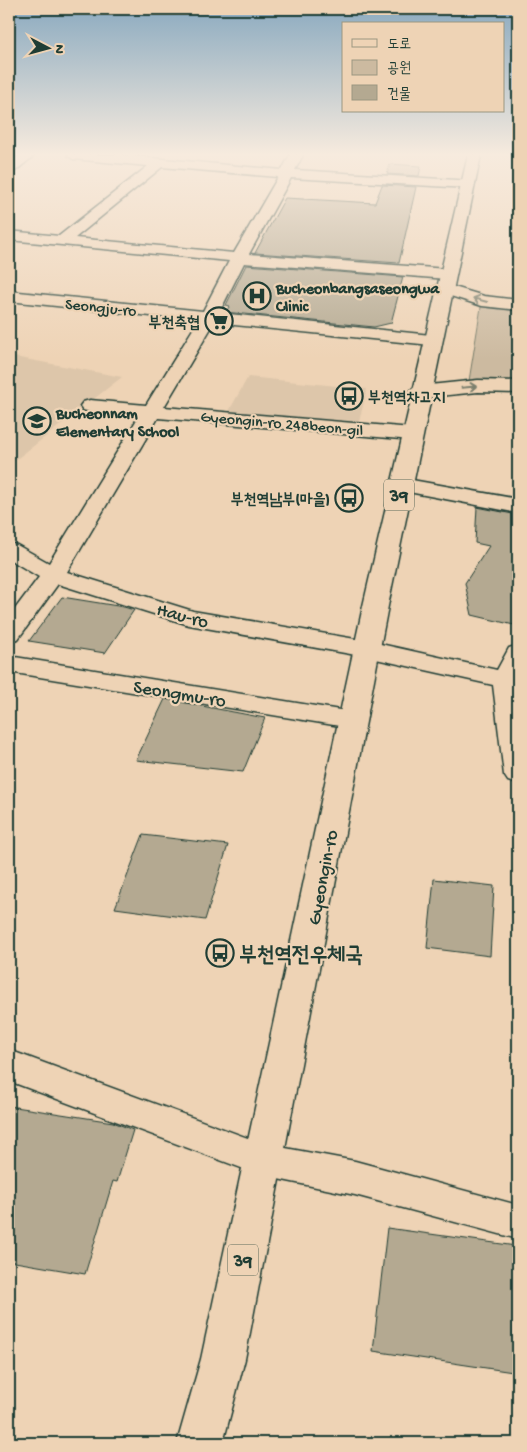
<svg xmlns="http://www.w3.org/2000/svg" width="527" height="1452" viewBox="0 0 527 1452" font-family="'Gochi Hand','Poor Story',sans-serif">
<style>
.built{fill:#ddc6aa}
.green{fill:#ccbaa0;stroke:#767c6a}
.building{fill:#b4a991;stroke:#1f3d34}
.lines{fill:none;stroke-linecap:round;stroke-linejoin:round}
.minor-casing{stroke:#1f3d34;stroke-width:3}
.major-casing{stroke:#1f3d34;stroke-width:3}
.minor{fill:#eed3b5;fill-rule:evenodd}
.major{fill:#eed3b5;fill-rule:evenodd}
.oneway{stroke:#7c806e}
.labels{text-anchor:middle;stroke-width:4.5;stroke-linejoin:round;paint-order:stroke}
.far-poi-label{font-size:16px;font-weight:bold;fill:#1f3d34;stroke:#eed3b5;text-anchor:start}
.far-street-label{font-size:16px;fill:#1f3d34;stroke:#eed3b5}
.shield{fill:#eed3b5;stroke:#5d6a5b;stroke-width:1}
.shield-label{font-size:18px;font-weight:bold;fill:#1f3d34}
.street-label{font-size:19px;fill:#1f3d34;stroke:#eed3b5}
.near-poi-label{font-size:22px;font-weight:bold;fill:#1f3d34;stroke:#eed3b5;text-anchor:start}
</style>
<rect width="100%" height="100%" fill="#eed3b5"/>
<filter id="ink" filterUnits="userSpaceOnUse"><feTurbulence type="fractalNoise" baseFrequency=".02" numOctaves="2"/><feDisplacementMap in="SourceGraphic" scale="10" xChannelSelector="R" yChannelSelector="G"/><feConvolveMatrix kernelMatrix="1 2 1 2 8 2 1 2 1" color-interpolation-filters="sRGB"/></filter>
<g filter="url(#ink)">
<g class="built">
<path d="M 9,356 L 122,377 L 9,465 Z"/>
<path d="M 248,377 L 367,389 L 359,422 L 229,411 Z"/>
</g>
<path class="green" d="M 482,301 L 518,305 L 518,387 L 468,387 Z"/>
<g class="building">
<path d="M 390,164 L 421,166 L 419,176 L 387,174 Z"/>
<path d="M 382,185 L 416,187 L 399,263 L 255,253 L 285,198 L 375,203 Z"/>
<path d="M 246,265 L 403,277 L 391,323 L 374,327 L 225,312 L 230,306 L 226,305 Z"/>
<path d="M 477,507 L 518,515 L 518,626 L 472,615 L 465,583 L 489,546 L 475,543 Z"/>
<path d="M 62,597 L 124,607 L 134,610 L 105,653 L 29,641 Z"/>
<path d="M 165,699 L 265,718 L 243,772 L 136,760 Z"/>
<path d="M 143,835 L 228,845 L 205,920 L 115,908 Z"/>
<path d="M 434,879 L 494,886 L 490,956 L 427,948 Z"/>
<path d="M 9,1106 L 113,1122 L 133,1130 L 117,1182 L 113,1181 L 85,1274 L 9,1261 Z"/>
<path d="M 387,1228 L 516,1246 L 513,1372 L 373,1351 Z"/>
</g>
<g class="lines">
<g class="minor-casing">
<g id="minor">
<path d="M 20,155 L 35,155 L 14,172 L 9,173 L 9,163 Z"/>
<path d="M 67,155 L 121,155 L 282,170 L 290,155 L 303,155 L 295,170 L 473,181 L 475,184 L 468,188 L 291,178 L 249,254 L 447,269 L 455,274 L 447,279 L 244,263 L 219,313 L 431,335 L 437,336 L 440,340 L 437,344 L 431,345 L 214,323 L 164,407 L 412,428 L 419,430 L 422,434 L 419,438 L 412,440 L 158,418 L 67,572 L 193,611 L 367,641 L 497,670 L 509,648 L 518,645 L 518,784 L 508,781 L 504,775 L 493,685 L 367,657 L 189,625 L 58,584 L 18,639 L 9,641 L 9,617 L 39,577 L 9,559 L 9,543 L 17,545 L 49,563 L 139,416 L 90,412 L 83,410 L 80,406 L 83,402 L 90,400 L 146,405 L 198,321 L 9,301 L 9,291 L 203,311 L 229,261 L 9,240 L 9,231 L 59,236 L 148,166 L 73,159 ZM 162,167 L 278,177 L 234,253 L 75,238 Z"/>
<path d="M 444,284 L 484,296 L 518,300 L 518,310 L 482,306 L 438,292 L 436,289 L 438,286 Z"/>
<path d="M 478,380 L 518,381 L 518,393 L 478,392 L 420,398 L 413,396 L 410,392 L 413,388 L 420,386 Z"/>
<path d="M 401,478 L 518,499 L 518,513 L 393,489 L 390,484 L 393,479 Z"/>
<path d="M 9,656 L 352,712 L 362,714 L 366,720 L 362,726 L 352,728 L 9,672 Z"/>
<path d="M 9,1050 L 264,1144 L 355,1161 L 518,1205 L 518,1239 L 355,1195 L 263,1176 L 9,1081 Z"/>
</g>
</g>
<g class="major-casing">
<path id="major" d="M 468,155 L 481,155 L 388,606 L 245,1359 L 223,1443 L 177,1443 L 201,1359 L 363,606 Z"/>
</g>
<use href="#minor" class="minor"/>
<use href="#major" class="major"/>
</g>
<defs><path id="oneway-shaft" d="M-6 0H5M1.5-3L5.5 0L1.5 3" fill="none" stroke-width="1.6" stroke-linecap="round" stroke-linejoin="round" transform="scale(1.25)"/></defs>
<g class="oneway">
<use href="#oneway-shaft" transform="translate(480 300) rotate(-165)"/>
<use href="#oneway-shaft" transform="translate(469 387) rotate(-5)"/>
</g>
</g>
<linearGradient id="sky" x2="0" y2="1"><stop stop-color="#89a9bf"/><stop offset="0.43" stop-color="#f7ebde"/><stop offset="1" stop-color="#f7ebde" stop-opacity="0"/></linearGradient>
<rect width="527" height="359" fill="url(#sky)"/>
<defs>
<g id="hospital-ring" transform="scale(1.4375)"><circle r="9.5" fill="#eed3b5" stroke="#1f3d34" stroke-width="1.5"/><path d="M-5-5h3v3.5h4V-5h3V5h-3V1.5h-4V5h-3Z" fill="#1f3d34"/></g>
<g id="supermarket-ring" transform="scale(1.4375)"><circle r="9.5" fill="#eed3b5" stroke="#1f3d34" stroke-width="1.5"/><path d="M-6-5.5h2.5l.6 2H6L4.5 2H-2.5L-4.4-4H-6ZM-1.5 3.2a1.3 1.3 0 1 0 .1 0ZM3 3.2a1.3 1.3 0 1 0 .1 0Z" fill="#1f3d34"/></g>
<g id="bus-ring" transform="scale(1.4375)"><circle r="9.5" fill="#eed3b5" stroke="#1f3d34" stroke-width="1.5"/><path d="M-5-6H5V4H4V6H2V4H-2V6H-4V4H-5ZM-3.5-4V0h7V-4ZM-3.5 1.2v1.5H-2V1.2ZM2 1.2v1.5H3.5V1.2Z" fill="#1f3d34"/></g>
<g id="school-ring" transform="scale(1.4375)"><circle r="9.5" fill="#eed3b5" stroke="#1f3d34" stroke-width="1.5"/><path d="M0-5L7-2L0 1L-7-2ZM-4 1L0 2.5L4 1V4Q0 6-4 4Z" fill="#1f3d34"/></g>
</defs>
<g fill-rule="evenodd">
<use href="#hospital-ring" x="257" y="296"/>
<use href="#supermarket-ring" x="219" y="321"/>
<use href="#bus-ring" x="349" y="396"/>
<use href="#school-ring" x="37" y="421"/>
<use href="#bus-ring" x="349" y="498"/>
<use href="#bus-ring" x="220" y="953"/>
</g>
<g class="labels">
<g class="far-poi-label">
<text x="276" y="293">Bucheonbangsaseongwa<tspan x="276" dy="18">Clinic</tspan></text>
<text x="200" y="327" text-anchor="end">부천축협</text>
<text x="368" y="402">부천역차고지</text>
<text x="56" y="418">Bucheonnam<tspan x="56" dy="18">Elementary School</tspan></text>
<text x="330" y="504" text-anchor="end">부천역남부(마을)</text>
</g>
<g class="far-street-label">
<text transform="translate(101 306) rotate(6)" y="6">Seongju-ro</text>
<text transform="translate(282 422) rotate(5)" y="6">Gyeongin-ro 248beon-gil</text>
</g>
<g class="shield">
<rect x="384" y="479.5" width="30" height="31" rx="4"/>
<rect x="228" y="1244.5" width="30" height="31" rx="4"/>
</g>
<g class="shield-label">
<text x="399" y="501">39</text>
<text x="243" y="1266">39</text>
</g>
<g class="street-label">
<text transform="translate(183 614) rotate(15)" y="7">Hau-ro</text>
<text transform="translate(180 692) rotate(9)" y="7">Seongmu-ro</text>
<text transform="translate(321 877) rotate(-79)" y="7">Gyeongin-ro</text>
</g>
<g class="near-poi-label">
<text x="239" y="961">부천역전우체국</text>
</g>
</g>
<rect width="527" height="1452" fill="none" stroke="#eed3b5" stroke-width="30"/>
<rect x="15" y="15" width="497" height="1422" fill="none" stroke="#1f3d34" stroke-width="2" filter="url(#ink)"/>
<rect x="342" y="22" width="162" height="90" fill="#eed3b5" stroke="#9b9781"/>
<rect x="352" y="39" width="25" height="8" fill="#eed3b5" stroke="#9b9781"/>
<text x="387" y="48" font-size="15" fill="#1f3d34">도로</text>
<rect x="352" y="60" width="25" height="15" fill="#ccbaa0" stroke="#9b9781"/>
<text x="387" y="72" font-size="15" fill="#1f3d34">공원</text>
<rect x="352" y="85" width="25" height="15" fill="#b4a991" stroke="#9b9781"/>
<text x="387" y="98" font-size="15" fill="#1f3d34">건물</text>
<g transform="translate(48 48) rotate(96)" stroke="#eed3b5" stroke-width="4" paint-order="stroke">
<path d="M0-4L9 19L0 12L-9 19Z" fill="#1f3d34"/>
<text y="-8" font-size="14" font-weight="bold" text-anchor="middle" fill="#1f3d34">N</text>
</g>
</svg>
